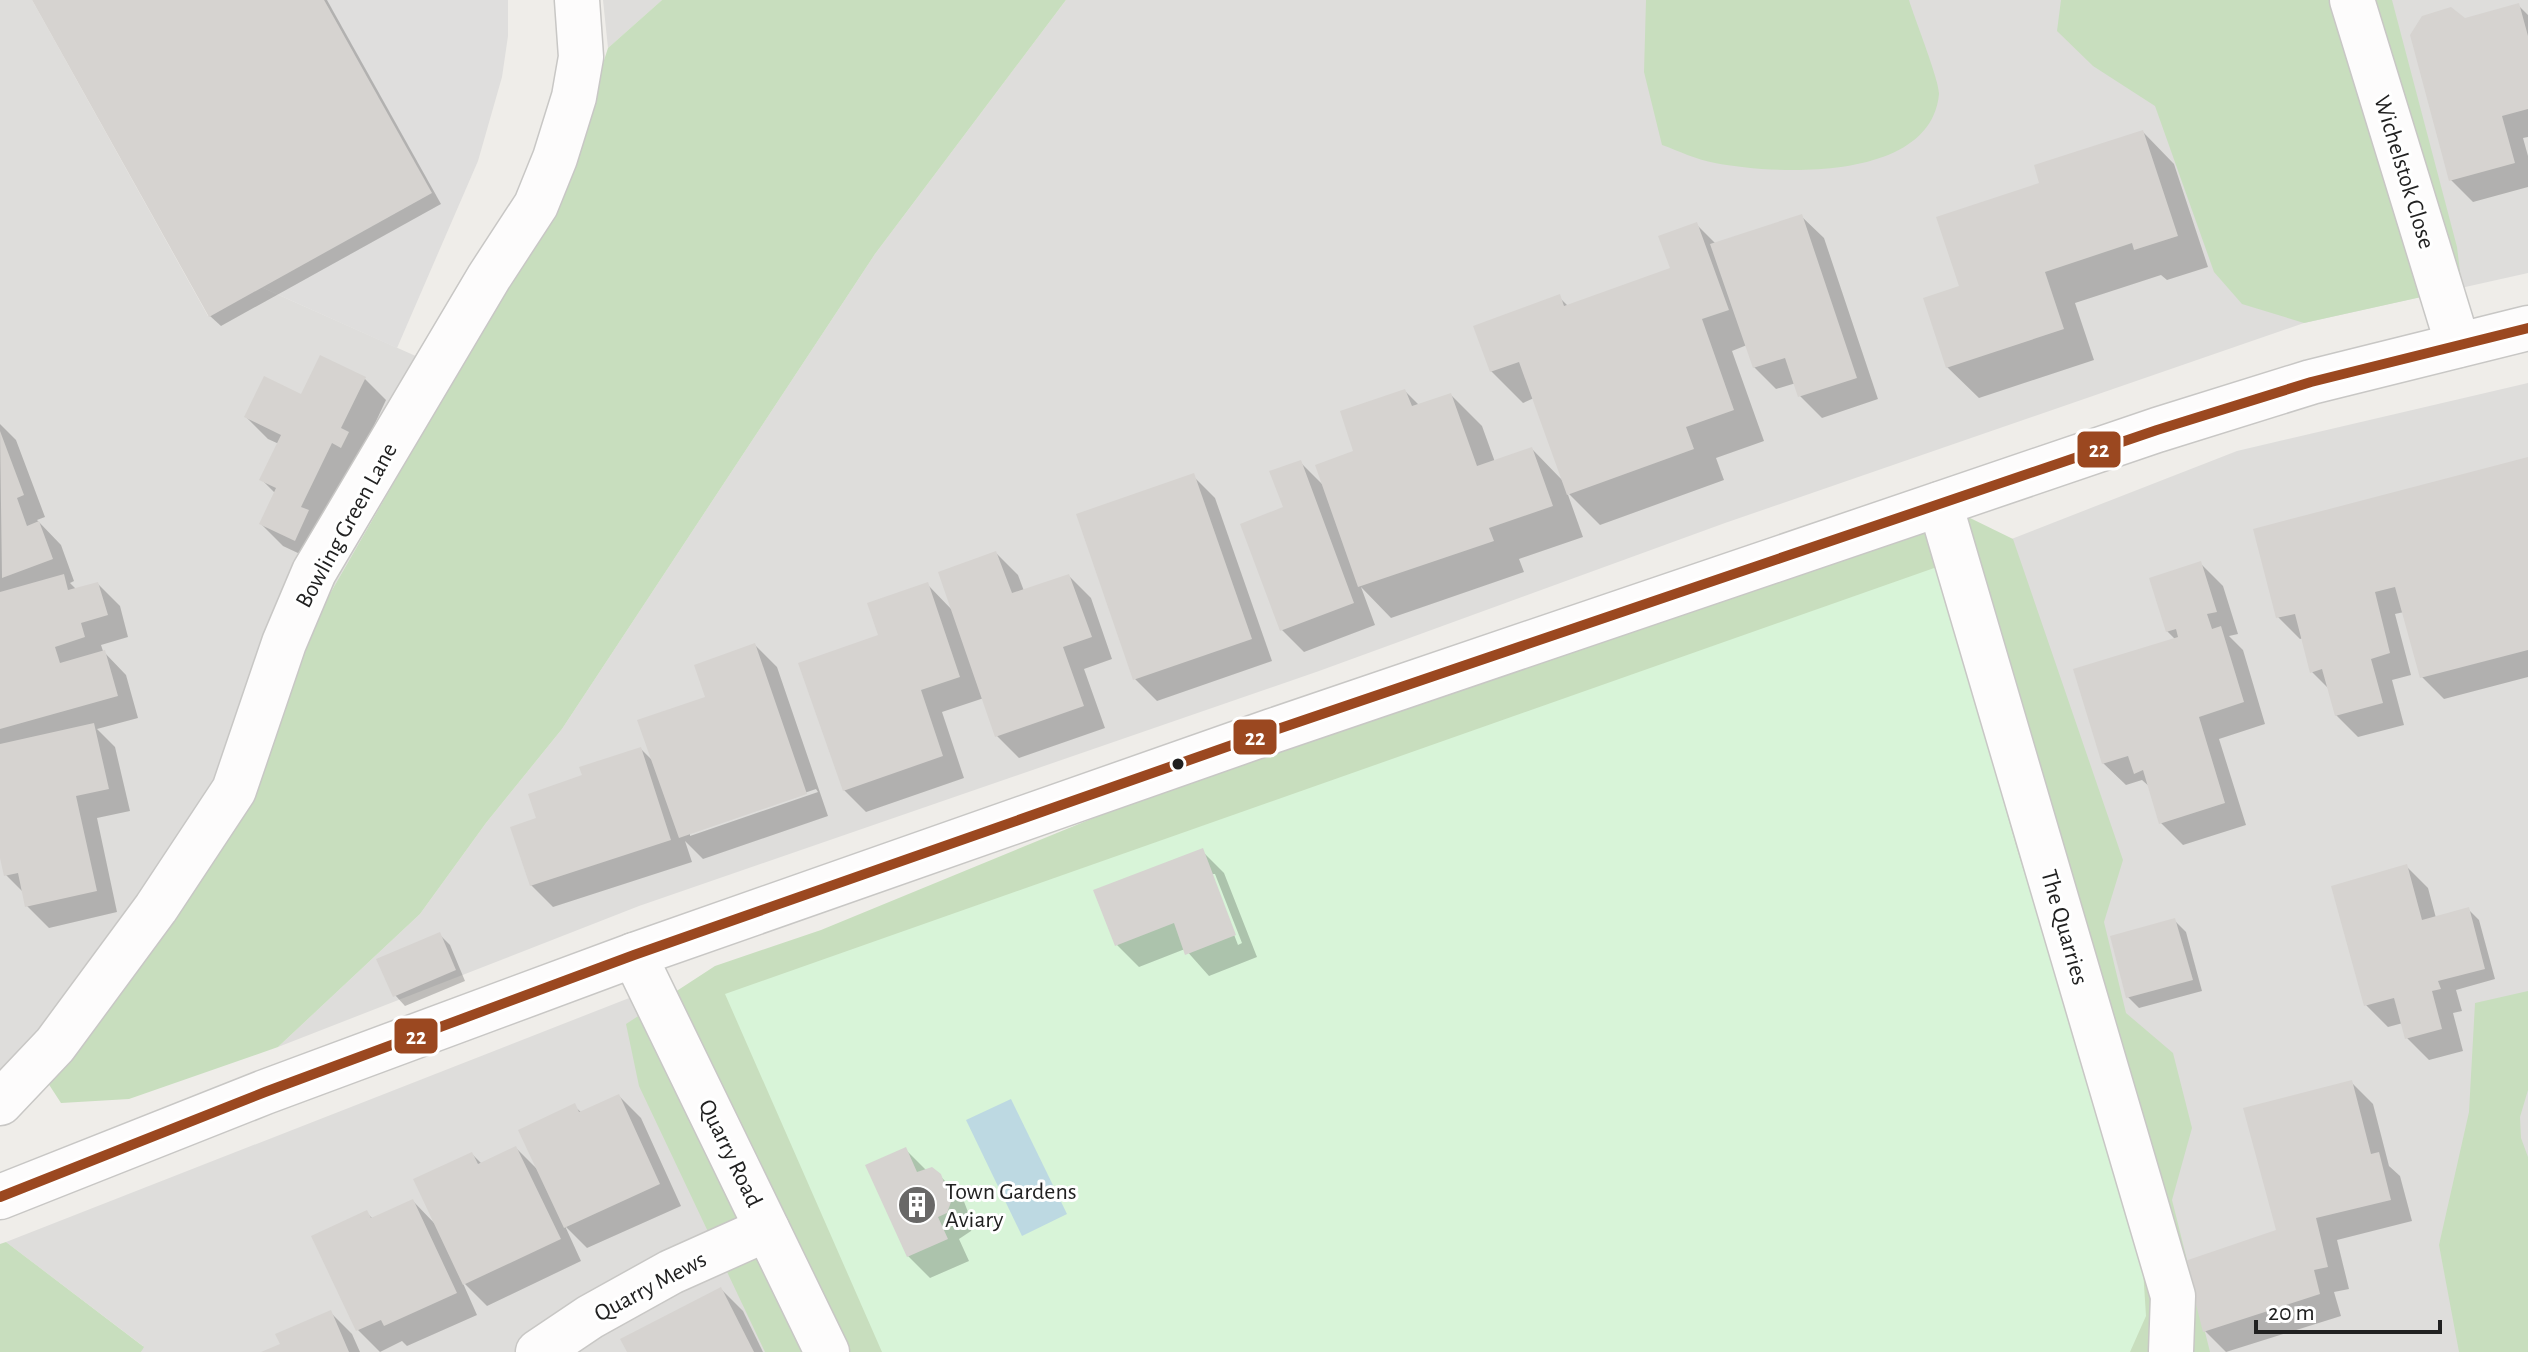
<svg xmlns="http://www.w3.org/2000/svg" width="2528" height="1352" viewBox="0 0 2528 1352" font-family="'Alegreya Sans',sans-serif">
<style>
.residential{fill:#dedddb}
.forest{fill:#c8debe}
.park{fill:#d8f4d8}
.parking{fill:#dfdedd}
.water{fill:#bdd9e2}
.shadow{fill:#0003;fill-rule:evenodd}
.building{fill:#d6d3d0}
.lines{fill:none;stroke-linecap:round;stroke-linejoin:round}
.street-casing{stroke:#c8c7c5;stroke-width:47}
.street{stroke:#fdfcfc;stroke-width:44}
.bus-1-casing{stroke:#fff;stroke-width:16}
.bus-1{stroke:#9b4820;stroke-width:10}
.bus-dot{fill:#212121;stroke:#fff;stroke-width:3}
.labels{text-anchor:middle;stroke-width:6;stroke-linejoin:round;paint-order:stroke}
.street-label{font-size:24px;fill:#212121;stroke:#fff}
.poi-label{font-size:24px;fill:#212121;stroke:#fff;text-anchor:start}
.line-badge{stroke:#fff;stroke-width:3}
.badge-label{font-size:22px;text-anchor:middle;font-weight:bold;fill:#fff}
</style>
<rect width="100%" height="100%" fill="#efede9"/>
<g class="residential">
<path d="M 0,0 L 32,0 L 208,316 L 261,287 L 456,374 L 320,611 L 257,786 L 213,862 L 95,1008 L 0,1096 Z"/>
<path d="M 603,0 L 662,0 L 608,48 Z"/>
<path d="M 1066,0 L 2528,0 L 2528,273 L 2304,323 L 1725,523 L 1319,671 L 639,906 L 278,1047 L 420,914 L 486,823 L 562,729 L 875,254 Z"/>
<path d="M 2528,383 L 2528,1352 L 2130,1352 L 1937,568 L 2237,451 Z"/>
<path d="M 642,993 L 798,1352 L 141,1352 L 143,1346 L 6,1242 Z"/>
</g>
<g class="forest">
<path d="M 662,0 L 1066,0 L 875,254 L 562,729 L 486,823 L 420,914 L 278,1047 L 129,1099 L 61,1103 L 46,1080 L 95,1008 L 213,862 L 257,786 L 320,611 L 561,192 L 608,48 Z"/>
<path d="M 1646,0 L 1909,0 C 1914,17 1940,82 1939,94 C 1931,182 1777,175 1715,163 C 1697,160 1679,151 1662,145 L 1644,72 Z"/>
<path d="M 2061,0 L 2392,0 L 2457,247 L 2462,288 L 2304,323 L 2242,304 L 2214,272 L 2155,106 L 2093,66 L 2057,31 Z"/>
<path d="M 1968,517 L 2013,539 L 2123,860 L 2104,922 L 2126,1013 L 2173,1053 L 2192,1128 L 2172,1200 L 2210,1352 L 765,1352 L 639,1086 L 626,1024 L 715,966 L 821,930 L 1113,810 L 1387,710 Z"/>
<path d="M 2528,991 L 2528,1090 L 2520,1117 L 2521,1138 L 2528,1157 L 2528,1352 L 2459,1352 L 2439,1245 L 2469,1112 L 2475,1003 Z"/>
<path d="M 6,1242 L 144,1347 L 141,1352 L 0,1352 L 0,1244 Z"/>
</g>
<path class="park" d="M 1937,567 L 2017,849 L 2142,1253 L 2146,1316 L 2130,1352 L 882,1352 L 725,994 Z"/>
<path class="parking" d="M 324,0 L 508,0 L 508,36 L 502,77 L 478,161 L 397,348 L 261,287 L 431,193 Z"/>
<path class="water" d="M 1011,1099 L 1067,1214 L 1022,1236 L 966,1120 Z"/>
<g class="shadow">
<path d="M 34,0 L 327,0 L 441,204 L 221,326 L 210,316 Z"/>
<path d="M 2518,5 L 2528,15 L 2528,137 L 2523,138 L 2528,156 L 2528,187 L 2473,202 L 2451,180 L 2464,20 Z"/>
<path d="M 2143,132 L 2174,164 L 2208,267 L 2167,280 L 2161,275 L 2075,303 L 2094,360 L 1979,398 L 1947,367 L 1962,287 L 2042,184 Z"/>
<path d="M 1801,216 L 1824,238 L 1878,399 L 1822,418 L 1800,396 L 1796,383 L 1776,389 L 1754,367 L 1747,345 L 1732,351 L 1764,441 L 1716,458 L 1724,480 L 1600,525 L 1567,492 L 1583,537 L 1519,559 L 1524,572 L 1391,618 L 1361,587 L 1375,625 L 1304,652 L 1282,630 L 1285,508 L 1300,462 L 1325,487 L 1405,391 L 1419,405 L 1451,395 L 1482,426 L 1495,462 L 1532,449 L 1564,482 L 1534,398 L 1523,403 L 1491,371 L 1559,297 L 1569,307 L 1672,269 L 1696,224 L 1716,244 Z"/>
<path d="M 364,378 L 386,400 L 363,449 L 317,562 L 283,546 L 261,524 L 276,494 L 262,480 L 279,444 L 268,439 L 246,417 L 302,396 Z"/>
<path d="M 0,424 L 16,440 L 45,517 L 37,520 L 61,545 L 74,581 L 70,583 L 77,590 L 98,584 L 120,606 L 128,637 L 101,645 L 103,651 L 126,675 L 138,718 L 97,729 L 115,747 L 130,811 L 97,818 L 117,912 L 49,928 L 27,906 L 24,893 L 6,875 L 0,848 Z"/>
<path d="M 2528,459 L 2528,677 L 2444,699 L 2422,677 L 2404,612 L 2395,614 L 2411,675 L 2392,680 L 2404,725 L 2358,737 L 2336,715 L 2330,690 L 2312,672 L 2303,638 L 2300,639 L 2278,617 Z"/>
<path d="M 1193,476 L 1215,498 L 1272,661 L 1157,701 L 1135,679 Z"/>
<path d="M 996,553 L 1018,575 L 1024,591 L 1069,576 L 1091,598 L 1112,659 L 1084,669 L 1105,728 L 1019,758 L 997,736 L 984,698 L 942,712 L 964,778 L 866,812 L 844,790 L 880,637 L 928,585 L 953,611 Z"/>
<path d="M 2201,564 L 2223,586 L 2238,634 L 2229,636 L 2243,650 L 2265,724 L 2219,739 L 2246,825 L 2183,845 L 2161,823 L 2151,788 L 2142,780 L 2126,785 L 2103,763 L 2176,640 L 2167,631 Z"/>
<path d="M 755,645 L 777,667 L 828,816 L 703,859 L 685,841 L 692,862 L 553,907 L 531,885 L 538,819 L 585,777 L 641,749 L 655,763 ZM 816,789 L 818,792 L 690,836 L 690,832 Z"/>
<path d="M 1202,851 L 1224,873 L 1257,957 L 1209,976 L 1185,949 L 1139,967 L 1117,945 ZM 1211,874 L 1215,874 L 1242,943 L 1238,945 Z"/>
<path d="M 2406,866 L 2428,888 L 2436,918 L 2468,909 L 2479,920 L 2495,979 L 2456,990 L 2462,1011 L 2453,1013 L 2463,1051 L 2429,1060 L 2407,1038 L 2403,1023 L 2388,1027 L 2366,1005 Z"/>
<path d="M 2175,921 L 2186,932 L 2202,991 L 2139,1008 L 2128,997 Z"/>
<path d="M 439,934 L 450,945 L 465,981 L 405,1006 L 395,995 Z"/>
<path d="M 2351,1082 L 2373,1104 L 2389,1166 L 2400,1176 L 2412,1221 L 2337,1240 L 2349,1289 L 2334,1292 L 2341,1316 L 2226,1352 L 2205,1331 L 2278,1232 Z"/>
<path d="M 619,1096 L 641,1118 L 681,1206 L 587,1248 L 565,1226 L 581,1261 L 487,1306 L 462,1281 L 477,1315 L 407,1346 L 402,1341 L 380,1352 L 358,1330 L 367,1213 L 374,1220 L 413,1201 L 436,1225 L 472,1154 L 482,1164 L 516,1148 L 539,1171 L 574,1106 L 582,1113 Z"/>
<path d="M 905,1149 L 927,1171 L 940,1176 L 963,1199 L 973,1225 L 971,1231 L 959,1239 L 969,1261 L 930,1278 L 908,1256 Z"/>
<path d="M 721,1289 L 743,1311 L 763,1352 L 629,1352 Z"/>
<path d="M 330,1312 L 352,1334 L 360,1352 L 267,1352 L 282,1345 Z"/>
</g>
<g class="building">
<path d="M 32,0 L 324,0 L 432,193 L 209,317 Z"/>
<path d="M 2519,3 L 2528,36 L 2528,109 L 2502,116 L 2515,163 L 2449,181 L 2410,35 L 2422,16 L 2451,7 L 2465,18 Z"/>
<path d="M 2143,130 L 2178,236 L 2134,250 L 2132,243 L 2045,272 L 2064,329 L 1946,368 L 1923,298 L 1959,286 L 1936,217 L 2039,183 L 2034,165 Z"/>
<path d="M 1802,214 L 1857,378 L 1798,397 L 1785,358 L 1753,368 L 1710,244 Z"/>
<path d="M 1697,222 L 1729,310 L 1702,319 L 1734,410 L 1686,427 L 1694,449 L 1567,495 L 1519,362 L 1490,372 L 1473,326 L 1560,294 L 1564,306 L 1670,268 L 1658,236 Z"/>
<path d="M 320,355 L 366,377 L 341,428 L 349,432 L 341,448 L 332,443 L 301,507 L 309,510 L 295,541 L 259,524 L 276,488 L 259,480 L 281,435 L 244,417 L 264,376 L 301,394 Z"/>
<path d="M 1405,389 L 1412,406 L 1451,393 L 1477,466 L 1532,447 L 1553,506 L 1489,528 L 1494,541 L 1358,587 L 1315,465 L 1353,451 L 1340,411 Z"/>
<path d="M 0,431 L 24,495 L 17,498 L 27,526 L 39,521 L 53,559 L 2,578 Z"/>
<path d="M 2528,457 L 2528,650 L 2420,678 L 2395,587 L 2375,592 L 2390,653 L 2371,659 L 2383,703 L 2335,716 L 2322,669 L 2310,673 L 2295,614 L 2276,618 L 2253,529 Z"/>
<path d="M 1301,460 L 1354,603 L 1280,631 L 1240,524 L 1283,507 L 1269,471 Z"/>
<path d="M 1194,473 L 1252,639 L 1133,680 L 1076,514 Z"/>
<path d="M 996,551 L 1012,593 L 1069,574 L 1092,637 L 1063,647 L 1084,706 L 995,737 L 938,572 Z"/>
<path d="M 2201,561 L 2217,612 L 2207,614 L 2212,629 L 2221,626 L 2244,702 L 2199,717 L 2225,803 L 2159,824 L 2143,770 L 2134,774 L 2128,756 L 2102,764 L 2073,669 L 2178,637 L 2176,629 L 2166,632 L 2149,578 Z"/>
<path d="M 64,574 L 68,590 L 98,582 L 108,615 L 81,623 L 85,637 L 55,647 L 60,663 L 105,650 L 118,696 L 0,729 L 0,592 Z"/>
<path d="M 928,582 L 960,677 L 921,690 L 943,756 L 843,791 L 798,663 L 878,635 L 867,603 Z"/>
<path d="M 755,643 L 807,794 L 679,838 L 637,720 L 705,697 L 694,665 Z"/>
<path d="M 94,723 L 109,789 L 76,796 L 97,891 L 25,907 L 18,873 L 4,876 L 0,858 L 0,744 Z"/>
<path d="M 641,747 L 671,840 L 530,886 L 510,827 L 536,818 L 528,794 L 582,775 L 579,767 Z"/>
<path d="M 1203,848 L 1236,935 L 1185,955 L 1174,923 L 1115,946 L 1093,890 Z"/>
<path d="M 2407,864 L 2422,920 L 2469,907 L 2485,969 L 2438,981 L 2441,989 L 2432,991 L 2442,1029 L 2405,1039 L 2394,998 L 2364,1006 L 2331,886 Z"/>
<path d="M 2175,918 L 2193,980 L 2126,998 L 2110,936 Z"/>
<path d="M 440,932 L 456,970 L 393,997 L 376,959 Z"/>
<path d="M 2352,1080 L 2371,1154 L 2379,1152 L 2391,1200 L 2316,1218 L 2328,1267 L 2314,1270 L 2320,1294 L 2203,1332 L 2185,1261 L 2276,1230 L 2243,1108 Z"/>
<path d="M 619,1094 L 660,1184 L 564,1228 L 518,1130 L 575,1103 L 579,1112 Z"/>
<path d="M 516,1146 L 561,1239 L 463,1285 L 413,1179 L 472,1152 L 478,1164 Z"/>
<path d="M 906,1147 L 917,1172 L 932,1167 L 941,1174 L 951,1202 L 947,1213 L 938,1217 L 948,1239 L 907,1257 L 865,1165 Z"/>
<path d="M 413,1199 L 457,1293 L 384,1326 L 381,1320 L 356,1331 L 311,1236 L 367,1210 L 371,1218 Z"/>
<path d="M 721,1287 L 754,1352 L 627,1352 L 620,1339 Z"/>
<path d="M 331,1310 L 349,1352 L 261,1352 L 280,1344 L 275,1334 Z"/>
</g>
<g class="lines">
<g class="street-casing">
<g id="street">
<path d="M 2352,0 L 2458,345"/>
<path d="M 1940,504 L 2173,1296 L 2171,1352"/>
<path d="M 634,955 L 827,1352"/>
<path d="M 0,1103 L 55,1045 L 156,908 L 234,790 L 284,643 L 314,572 L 489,277 L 536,205 L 555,158 L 574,97 L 581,57 L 577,0"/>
<path d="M 0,1197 L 265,1092 L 634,955 L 1272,731 L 2157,430 L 2311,382 L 2528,328"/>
<path d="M 538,1352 L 590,1317 L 671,1272 L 767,1229"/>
</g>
</g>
<use href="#street" class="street"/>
<g class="bus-1-casing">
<path id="bus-1" d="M 0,1197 L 265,1092 L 634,955 L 1272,731 L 2157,430 L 2311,382 L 2528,328"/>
</g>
<use href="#bus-1" class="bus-1"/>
</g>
<defs>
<g id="building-disc" transform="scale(2)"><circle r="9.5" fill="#696867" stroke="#fff"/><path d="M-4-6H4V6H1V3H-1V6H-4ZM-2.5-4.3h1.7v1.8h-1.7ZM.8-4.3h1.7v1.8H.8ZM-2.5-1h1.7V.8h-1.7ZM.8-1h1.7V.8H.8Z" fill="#fff"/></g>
</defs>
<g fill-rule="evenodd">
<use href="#building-disc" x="917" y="1205"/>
</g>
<circle class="bus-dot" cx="1178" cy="764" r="7"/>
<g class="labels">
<g class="street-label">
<text transform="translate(2405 172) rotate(73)" y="8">Wichelstok Close</text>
<text transform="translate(346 525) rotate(-61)" y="8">Bowling Green Lane</text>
<text transform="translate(2065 927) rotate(74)" y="8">The Quarries</text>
<text transform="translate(731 1153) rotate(64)" y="8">Quarry Road</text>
<text transform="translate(650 1286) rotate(-28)" y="8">Quarry Mews</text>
</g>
<g class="poi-label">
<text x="945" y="1199">Town Gardens<tspan x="945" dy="28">Aviary</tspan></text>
</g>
</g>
<g class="line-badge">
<rect x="2076" y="430" width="46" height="39" rx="8" fill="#9b4820"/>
<rect x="1232" y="718" width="46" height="38" rx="8" fill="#9b4820"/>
<rect x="393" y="1017" width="46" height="38" rx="8" fill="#9b4820"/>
</g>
<g class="badge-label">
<text x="2099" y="457">22</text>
<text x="1255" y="745">22</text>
<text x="416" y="1044">22</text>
</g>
<path d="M2256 1320v12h184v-12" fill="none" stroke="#212121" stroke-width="4"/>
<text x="2268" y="1320" font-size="24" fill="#212121" stroke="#ffffff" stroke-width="6" paint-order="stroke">20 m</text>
</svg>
